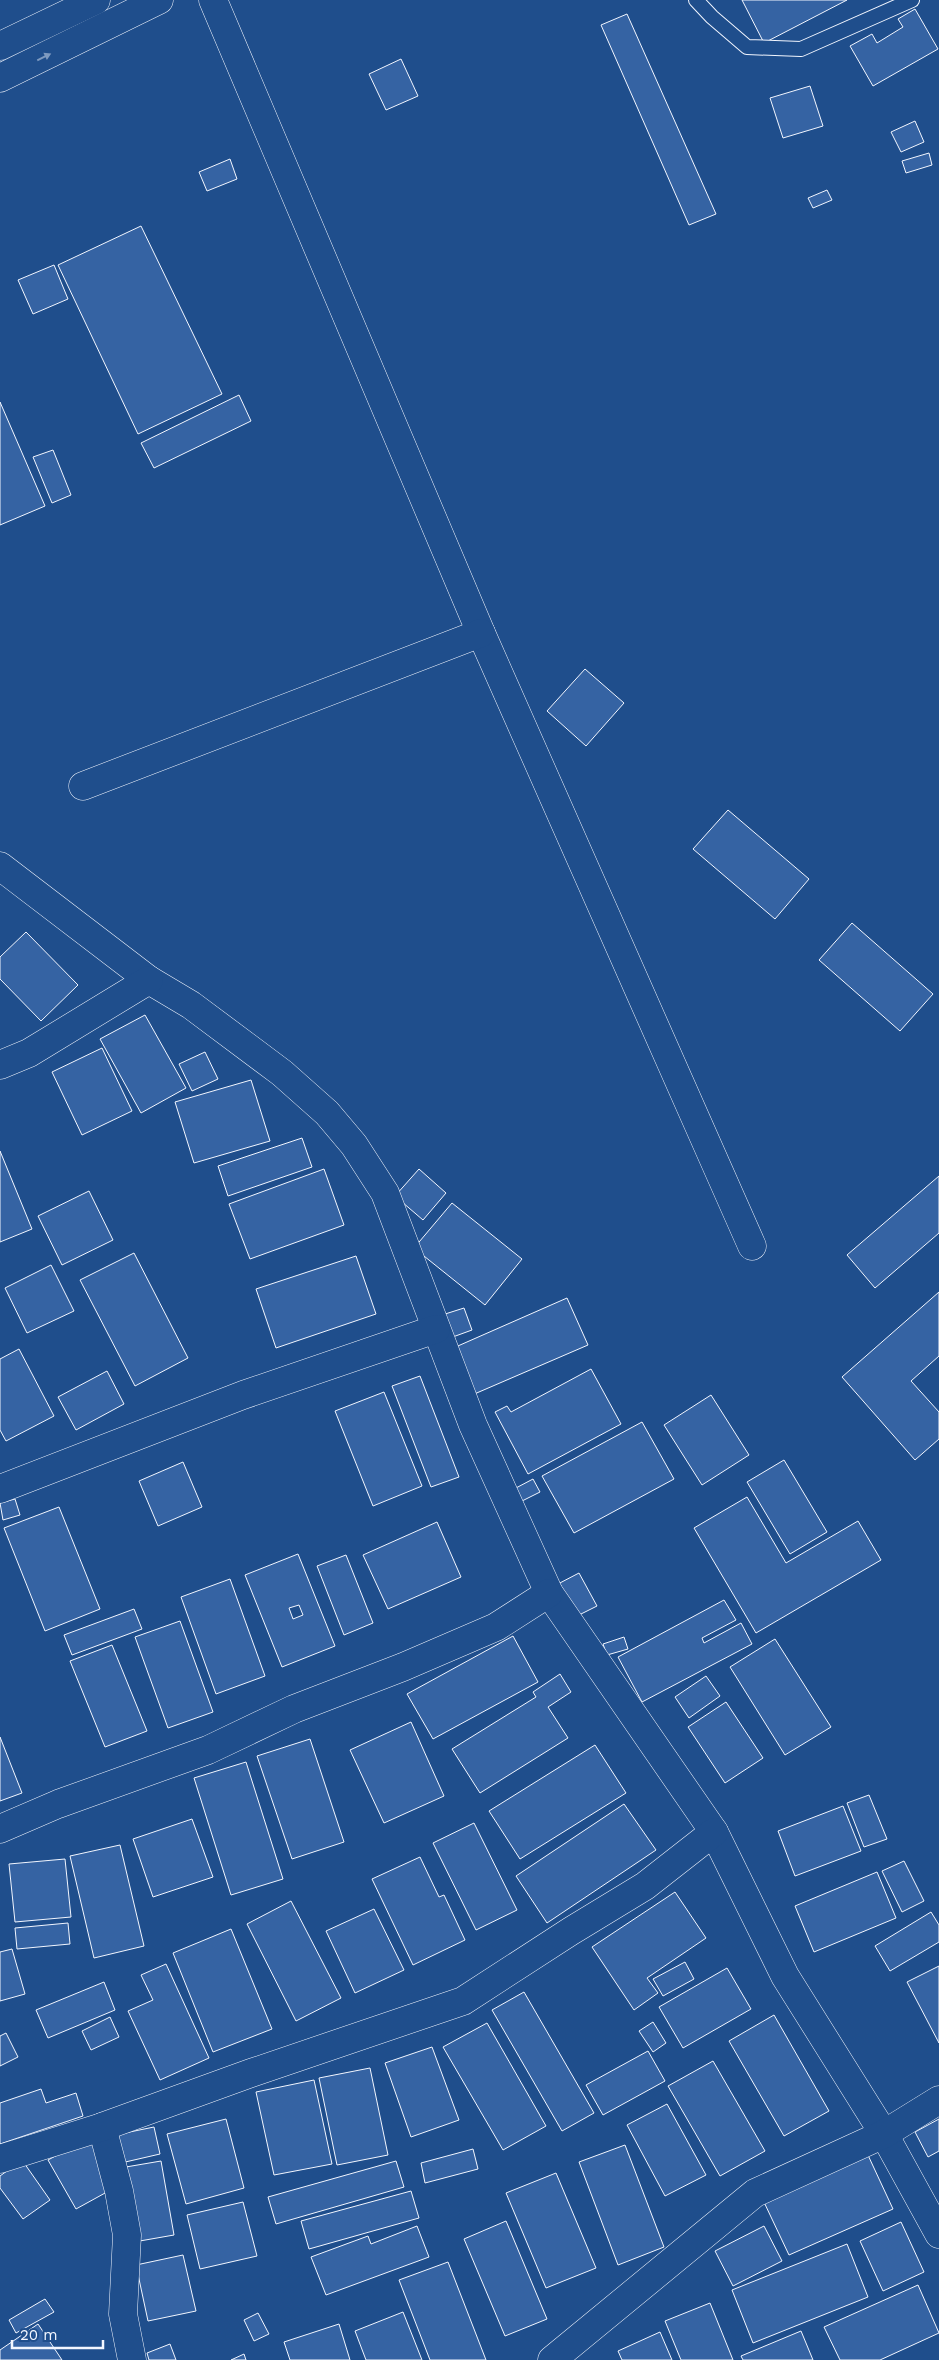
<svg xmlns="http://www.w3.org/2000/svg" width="939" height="2360" viewBox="0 0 939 2360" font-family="'Work Sans',sans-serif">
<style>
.building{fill:#3563a3;stroke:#f2f6ff;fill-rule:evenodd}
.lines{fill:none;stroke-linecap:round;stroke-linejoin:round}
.lane-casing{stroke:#f2f6ff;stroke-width:16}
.street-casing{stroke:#f2f6ff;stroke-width:29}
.primary-casing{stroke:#f2f6ff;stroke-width:29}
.lane{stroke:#1f4e8c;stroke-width:14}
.street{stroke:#1f4e8c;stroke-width:28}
.primary{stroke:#1f4e8c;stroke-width:28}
.oneway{fill:#7e9ac0}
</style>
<rect width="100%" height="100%" fill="#1f4e8c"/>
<g class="building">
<path d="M 742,0 L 847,0 L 764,43 Z"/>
<path d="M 915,9 L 938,49 L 873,86 L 850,46 L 872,34 L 877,43 L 903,27 L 898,19 Z"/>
<path d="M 627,14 L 716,214 L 689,225 L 601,25 Z"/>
<path d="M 401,59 L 418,96 L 386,110 L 369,74 Z"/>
<path d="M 810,86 L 823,126 L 783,138 L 770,98 Z"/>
<path d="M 915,121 L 924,142 L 901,152 L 891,132 Z"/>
<path d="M 929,153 L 932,165 L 906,173 L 902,161 Z"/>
<path d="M 230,159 L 237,179 L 207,191 L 199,172 Z"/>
<path d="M 827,190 L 832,200 L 813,208 L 808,198 Z"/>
<path d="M 141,226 L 222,394 L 138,434 L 58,265 Z"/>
<path d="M 54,265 L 68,299 L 33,314 L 18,280 Z"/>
<path d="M 239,395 L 251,421 L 154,468 L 141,443 Z"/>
<path d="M 0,402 L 45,506 L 0,525 Z"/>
<path d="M 53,450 L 71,495 L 52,503 L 33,457 Z"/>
<path d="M 585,669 L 624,703 L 586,746 L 547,711 Z"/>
<path d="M 728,810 L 809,879 L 775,919 L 693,849 Z"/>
<path d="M 852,923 L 933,994 L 900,1031 L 819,960 Z"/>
<path d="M 26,932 L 78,985 L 41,1021 L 0,979 L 0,957 Z"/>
<path d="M 145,1015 L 186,1088 L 141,1113 L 100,1039 Z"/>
<path d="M 102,1048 L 132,1111 L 82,1135 L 52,1072 Z"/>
<path d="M 205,1052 L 218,1079 L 192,1091 L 179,1064 Z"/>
<path d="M 251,1080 L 270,1141 L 194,1163 L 175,1102 Z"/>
<path d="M 302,1138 L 312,1167 L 228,1196 L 218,1166 Z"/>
<path d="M 0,1151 L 32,1229 L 0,1242 Z"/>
<path d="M 324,1169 L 344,1225 L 250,1259 L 229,1204 Z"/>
<path d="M 419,1169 L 446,1193 L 423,1220 L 395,1196 Z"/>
<path d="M 939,1176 L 939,1233 L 875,1288 L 847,1255 Z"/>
<path d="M 89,1191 L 113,1240 L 62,1265 L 38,1216 Z"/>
<path d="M 452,1203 L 522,1259 L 485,1305 L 414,1248 Z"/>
<path d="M 134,1253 L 188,1358 L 135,1386 L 80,1280 Z"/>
<path d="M 356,1256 L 376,1314 L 276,1348 L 256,1289 Z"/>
<path d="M 51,1265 L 74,1311 L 27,1333 L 5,1288 Z"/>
<path d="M 939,1292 L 939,1356 L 911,1381 L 939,1412 L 939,1439 L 915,1460 L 842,1377 Z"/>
<path d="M 567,1298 L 588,1345 L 472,1395 L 451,1349 Z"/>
<path d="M 464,1308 L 472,1330 L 450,1338 L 442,1315 Z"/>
<path d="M 19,1349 L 54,1416 L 6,1441 L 0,1430 L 0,1359 Z"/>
<path d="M 591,1369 L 621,1424 L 528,1474 L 495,1412 L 507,1406 L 511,1412 Z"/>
<path d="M 107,1371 L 124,1404 L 76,1430 L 58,1397 Z"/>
<path d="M 420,1376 L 459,1477 L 431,1487 L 392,1386 Z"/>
<path d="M 384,1392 L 422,1486 L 373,1506 L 335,1411 Z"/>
<path d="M 711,1395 L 749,1455 L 702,1485 L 664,1425 Z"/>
<path d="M 642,1422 L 674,1479 L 574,1533 L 542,1476 Z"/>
<path d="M 784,1460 L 827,1532 L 790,1554 L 747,1482 Z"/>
<path d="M 183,1462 L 202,1507 L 158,1526 L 139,1481 Z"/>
<path d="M 533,1479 L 540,1492 L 520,1502 L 514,1489 Z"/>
<path d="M 747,1497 L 786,1563 L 858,1521 L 881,1560 L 756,1633 L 694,1528 Z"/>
<path d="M 15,1499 L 20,1515 L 3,1520 L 0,1503 Z"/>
<path d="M 59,1507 L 100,1609 L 45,1631 L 4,1528 Z"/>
<path d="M 437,1522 L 461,1577 L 388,1609 L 363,1555 Z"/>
<path d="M 298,1554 L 335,1646 L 282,1667 L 245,1575 ZM 299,1605 L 303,1615 L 293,1619 L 289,1608 Z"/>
<path d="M 346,1555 L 373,1623 L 344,1635 L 317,1566 Z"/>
<path d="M 579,1573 L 597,1606 L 573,1618 L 556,1585 Z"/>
<path d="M 230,1579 L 265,1676 L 216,1694 L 181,1597 Z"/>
<path d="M 724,1600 L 736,1620 L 702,1638 L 704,1643 L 741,1623 L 752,1644 L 642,1702 L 618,1657 Z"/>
<path d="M 134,1609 L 142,1629 L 72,1655 L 64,1635 Z"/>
<path d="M 180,1621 L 213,1712 L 168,1728 L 135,1637 Z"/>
<path d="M 513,1636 L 538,1682 L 433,1739 L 407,1694 Z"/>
<path d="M 624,1637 L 628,1649 L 607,1655 L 603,1644 Z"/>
<path d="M 775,1639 L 831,1727 L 785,1755 L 730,1667 Z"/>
<path d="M 112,1645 L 147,1731 L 105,1747 L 70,1661 Z"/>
<path d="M 560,1674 L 571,1692 L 548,1707 L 568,1738 L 480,1793 L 452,1749 L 536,1697 L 533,1692 Z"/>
<path d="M 706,1676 L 720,1696 L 689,1718 L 675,1697 Z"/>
<path d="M 726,1702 L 763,1758 L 725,1783 L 688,1727 Z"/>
<path d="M 411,1722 L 444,1796 L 384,1823 L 350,1750 Z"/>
<path d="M 0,1737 L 22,1793 L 0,1801 Z"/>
<path d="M 310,1739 L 344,1842 L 292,1859 L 257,1756 Z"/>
<path d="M 595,1745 L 626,1793 L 520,1859 L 489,1811 Z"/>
<path d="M 246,1762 L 283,1879 L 231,1895 L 194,1778 Z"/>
<path d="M 869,1795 L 887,1839 L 864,1847 L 847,1803 Z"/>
<path d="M 624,1804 L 656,1850 L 547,1923 L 516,1876 Z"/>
<path d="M 843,1806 L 861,1851 L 795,1876 L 778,1831 Z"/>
<path d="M 192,1819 L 213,1877 L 153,1897 L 133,1839 Z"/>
<path d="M 474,1823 L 517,1910 L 476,1930 L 433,1843 Z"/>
<path d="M 120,1845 L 144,1946 L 94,1958 L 70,1856 Z"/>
<path d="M 420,1857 L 439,1897 L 444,1895 L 465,1940 L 413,1965 L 372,1879 Z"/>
<path d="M 65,1859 L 71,1917 L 15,1922 L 9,1864 Z"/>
<path d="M 904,1861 L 924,1901 L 902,1912 L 882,1871 Z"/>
<path d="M 877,1872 L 896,1918 L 814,1952 L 795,1906 Z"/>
<path d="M 675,1892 L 706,1938 L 647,1978 L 658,1993 L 634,2010 L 592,1947 Z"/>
<path d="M 291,1901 L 341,1998 L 296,2021 L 247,1924 Z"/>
<path d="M 374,1909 L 404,1970 L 355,1993 L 326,1931 Z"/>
<path d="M 931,1912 L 939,1925 L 939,1942 L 890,1971 L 875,1946 Z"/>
<path d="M 68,1923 L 70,1944 L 17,1949 L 15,1928 Z"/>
<path d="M 231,1929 L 272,2029 L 213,2052 L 173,1953 Z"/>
<path d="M 12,1949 L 25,1994 L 0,2001 L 0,1952 Z"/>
<path d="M 685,1962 L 694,1979 L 663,1996 L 653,1979 Z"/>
<path d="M 166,1964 L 209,2058 L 160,2080 L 128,2011 L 153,2000 L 141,1975 Z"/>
<path d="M 939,1966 L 939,2043 L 907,1982 Z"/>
<path d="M 727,1968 L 751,2009 L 683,2048 L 659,2007 Z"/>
<path d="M 104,1982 L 115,2010 L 48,2038 L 36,2010 Z"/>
<path d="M 524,1992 L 594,2113 L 562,2131 L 492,2010 Z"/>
<path d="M 774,2015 L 829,2111 L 784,2136 L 729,2041 Z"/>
<path d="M 110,2017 L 119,2037 L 91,2050 L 82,2031 Z"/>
<path d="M 653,2022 L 666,2043 L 653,2052 L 639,2031 Z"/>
<path d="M 487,2023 L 546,2126 L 503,2150 L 443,2047 Z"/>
<path d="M 6,2033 L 18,2057 L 0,2066 L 0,2036 Z"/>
<path d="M 432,2047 L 459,2120 L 411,2137 L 385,2063 Z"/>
<path d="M 648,2051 L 665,2081 L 603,2115 L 586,2085 Z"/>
<path d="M 713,2061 L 765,2151 L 720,2176 L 668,2086 Z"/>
<path d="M 370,2068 L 388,2155 L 337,2165 L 319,2078 Z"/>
<path d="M 314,2080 L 332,2164 L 274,2175 L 256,2092 Z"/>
<path d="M 41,2089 L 46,2103 L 76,2093 L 83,2116 L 0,2144 L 0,2103 Z"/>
<path d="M 667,2104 L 706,2175 L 665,2196 L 627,2125 Z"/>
<path d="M 226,2119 L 244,2188 L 186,2204 L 167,2134 Z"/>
<path d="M 939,2119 L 939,2151 L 928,2157 L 915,2132 Z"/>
<path d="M 154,2127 L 160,2154 L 121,2163 L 115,2135 Z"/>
<path d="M 89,2138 L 116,2187 L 76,2209 L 48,2160 Z"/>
<path d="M 625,2145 L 664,2247 L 618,2265 L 579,2162 Z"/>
<path d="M 473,2149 L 478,2169 L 425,2183 L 421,2163 Z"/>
<path d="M 867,2153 L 893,2209 L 789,2255 L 763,2200 Z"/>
<path d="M 22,2160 L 50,2200 L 23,2219 L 0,2188 L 0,2176 Z"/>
<path d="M 161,2161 L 174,2235 L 134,2242 L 120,2168 Z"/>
<path d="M 396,2161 L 404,2187 L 276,2224 L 268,2197 Z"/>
<path d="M 556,2173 L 596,2268 L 546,2288 L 506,2193 Z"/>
<path d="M 411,2191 L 419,2218 L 309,2249 L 301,2221 Z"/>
<path d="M 243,2202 L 257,2256 L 200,2269 L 187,2215 Z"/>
<path d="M 506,2221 L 547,2319 L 505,2336 L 464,2239 Z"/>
<path d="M 901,2222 L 924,2272 L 883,2291 L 860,2241 Z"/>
<path d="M 417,2226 L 429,2257 L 326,2295 L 311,2257 L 368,2236 L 371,2244 Z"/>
<path d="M 764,2226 L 782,2261 L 733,2286 L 715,2251 Z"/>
<path d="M 847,2244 L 868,2297 L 753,2343 L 732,2290 Z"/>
<path d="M 183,2255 L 196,2311 L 148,2321 L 136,2265 Z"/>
<path d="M 448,2262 L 486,2360 L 430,2360 L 399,2280 Z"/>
<path d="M 918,2285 L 939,2333 L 880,2360 L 840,2360 L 824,2327 Z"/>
<path d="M 45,2299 L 54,2312 L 16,2333 L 9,2320 Z"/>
<path d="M 710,2303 L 733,2360 L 681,2360 L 665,2321 Z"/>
<path d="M 403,2312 L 422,2360 L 366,2360 L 355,2331 Z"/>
<path d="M 258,2313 L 269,2334 L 254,2341 L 244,2320 Z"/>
<path d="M 38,2324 L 62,2360 L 0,2360 L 0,2350 Z"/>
<path d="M 339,2324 L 350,2360 L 290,2360 L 284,2342 Z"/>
<path d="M 801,2331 L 813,2360 L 743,2360 L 741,2356 Z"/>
<path d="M 660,2332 L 672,2360 L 622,2360 L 618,2351 Z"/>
<path d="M 170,2344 L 176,2360 L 149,2360 L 147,2353 Z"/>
<path d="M 244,2354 L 246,2360 L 231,2360 Z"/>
</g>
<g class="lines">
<g class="lane-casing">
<path id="lane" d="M 696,0 L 712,17 L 747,47 L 801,49 L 912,0"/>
</g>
<g class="street-casing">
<g id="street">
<path d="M 213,0 L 481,633 L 752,1246"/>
<path d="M 83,786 L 481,633"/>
<path d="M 0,866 L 149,980 L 191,1005 L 282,1073 L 327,1113 L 354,1145 L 385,1193 L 473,1425 L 549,1593 L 714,1832 L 785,1976 L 884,2134 L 939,2234"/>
<path d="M 0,1065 L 29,1053 L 149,980"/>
<path d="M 0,1489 L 243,1395 L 436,1329"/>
<path d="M 0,1829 L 58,1804 L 208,1750 L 294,1709 L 403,1667 L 496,1627 L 549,1593"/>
<path d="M 102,2127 L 119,2191 L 127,2235 L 123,2314 L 132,2360"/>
<path d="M 0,2159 L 102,2127 L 251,2073 L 463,2001 L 571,1931 L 645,1886 L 714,1832"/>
<path d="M 552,2360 L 755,2193 L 884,2134 L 939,2100"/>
</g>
</g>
<g class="primary-casing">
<g id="primary">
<path d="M 0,46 L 96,0"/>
<path d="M 0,78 L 159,0"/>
</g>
</g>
<use href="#lane" class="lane"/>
<use href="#street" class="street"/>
<use href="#primary" class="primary"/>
</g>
<defs><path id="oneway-solid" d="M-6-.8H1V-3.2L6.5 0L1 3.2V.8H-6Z" transform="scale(1.25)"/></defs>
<use class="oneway" href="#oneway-solid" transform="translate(44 57) rotate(-26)"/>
<path d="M12 2340v8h91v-8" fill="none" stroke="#f2f6ff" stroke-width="2.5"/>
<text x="20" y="2340" font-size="15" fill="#f2f6ff" stroke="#1f4e8c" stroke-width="4" paint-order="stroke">20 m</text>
</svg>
